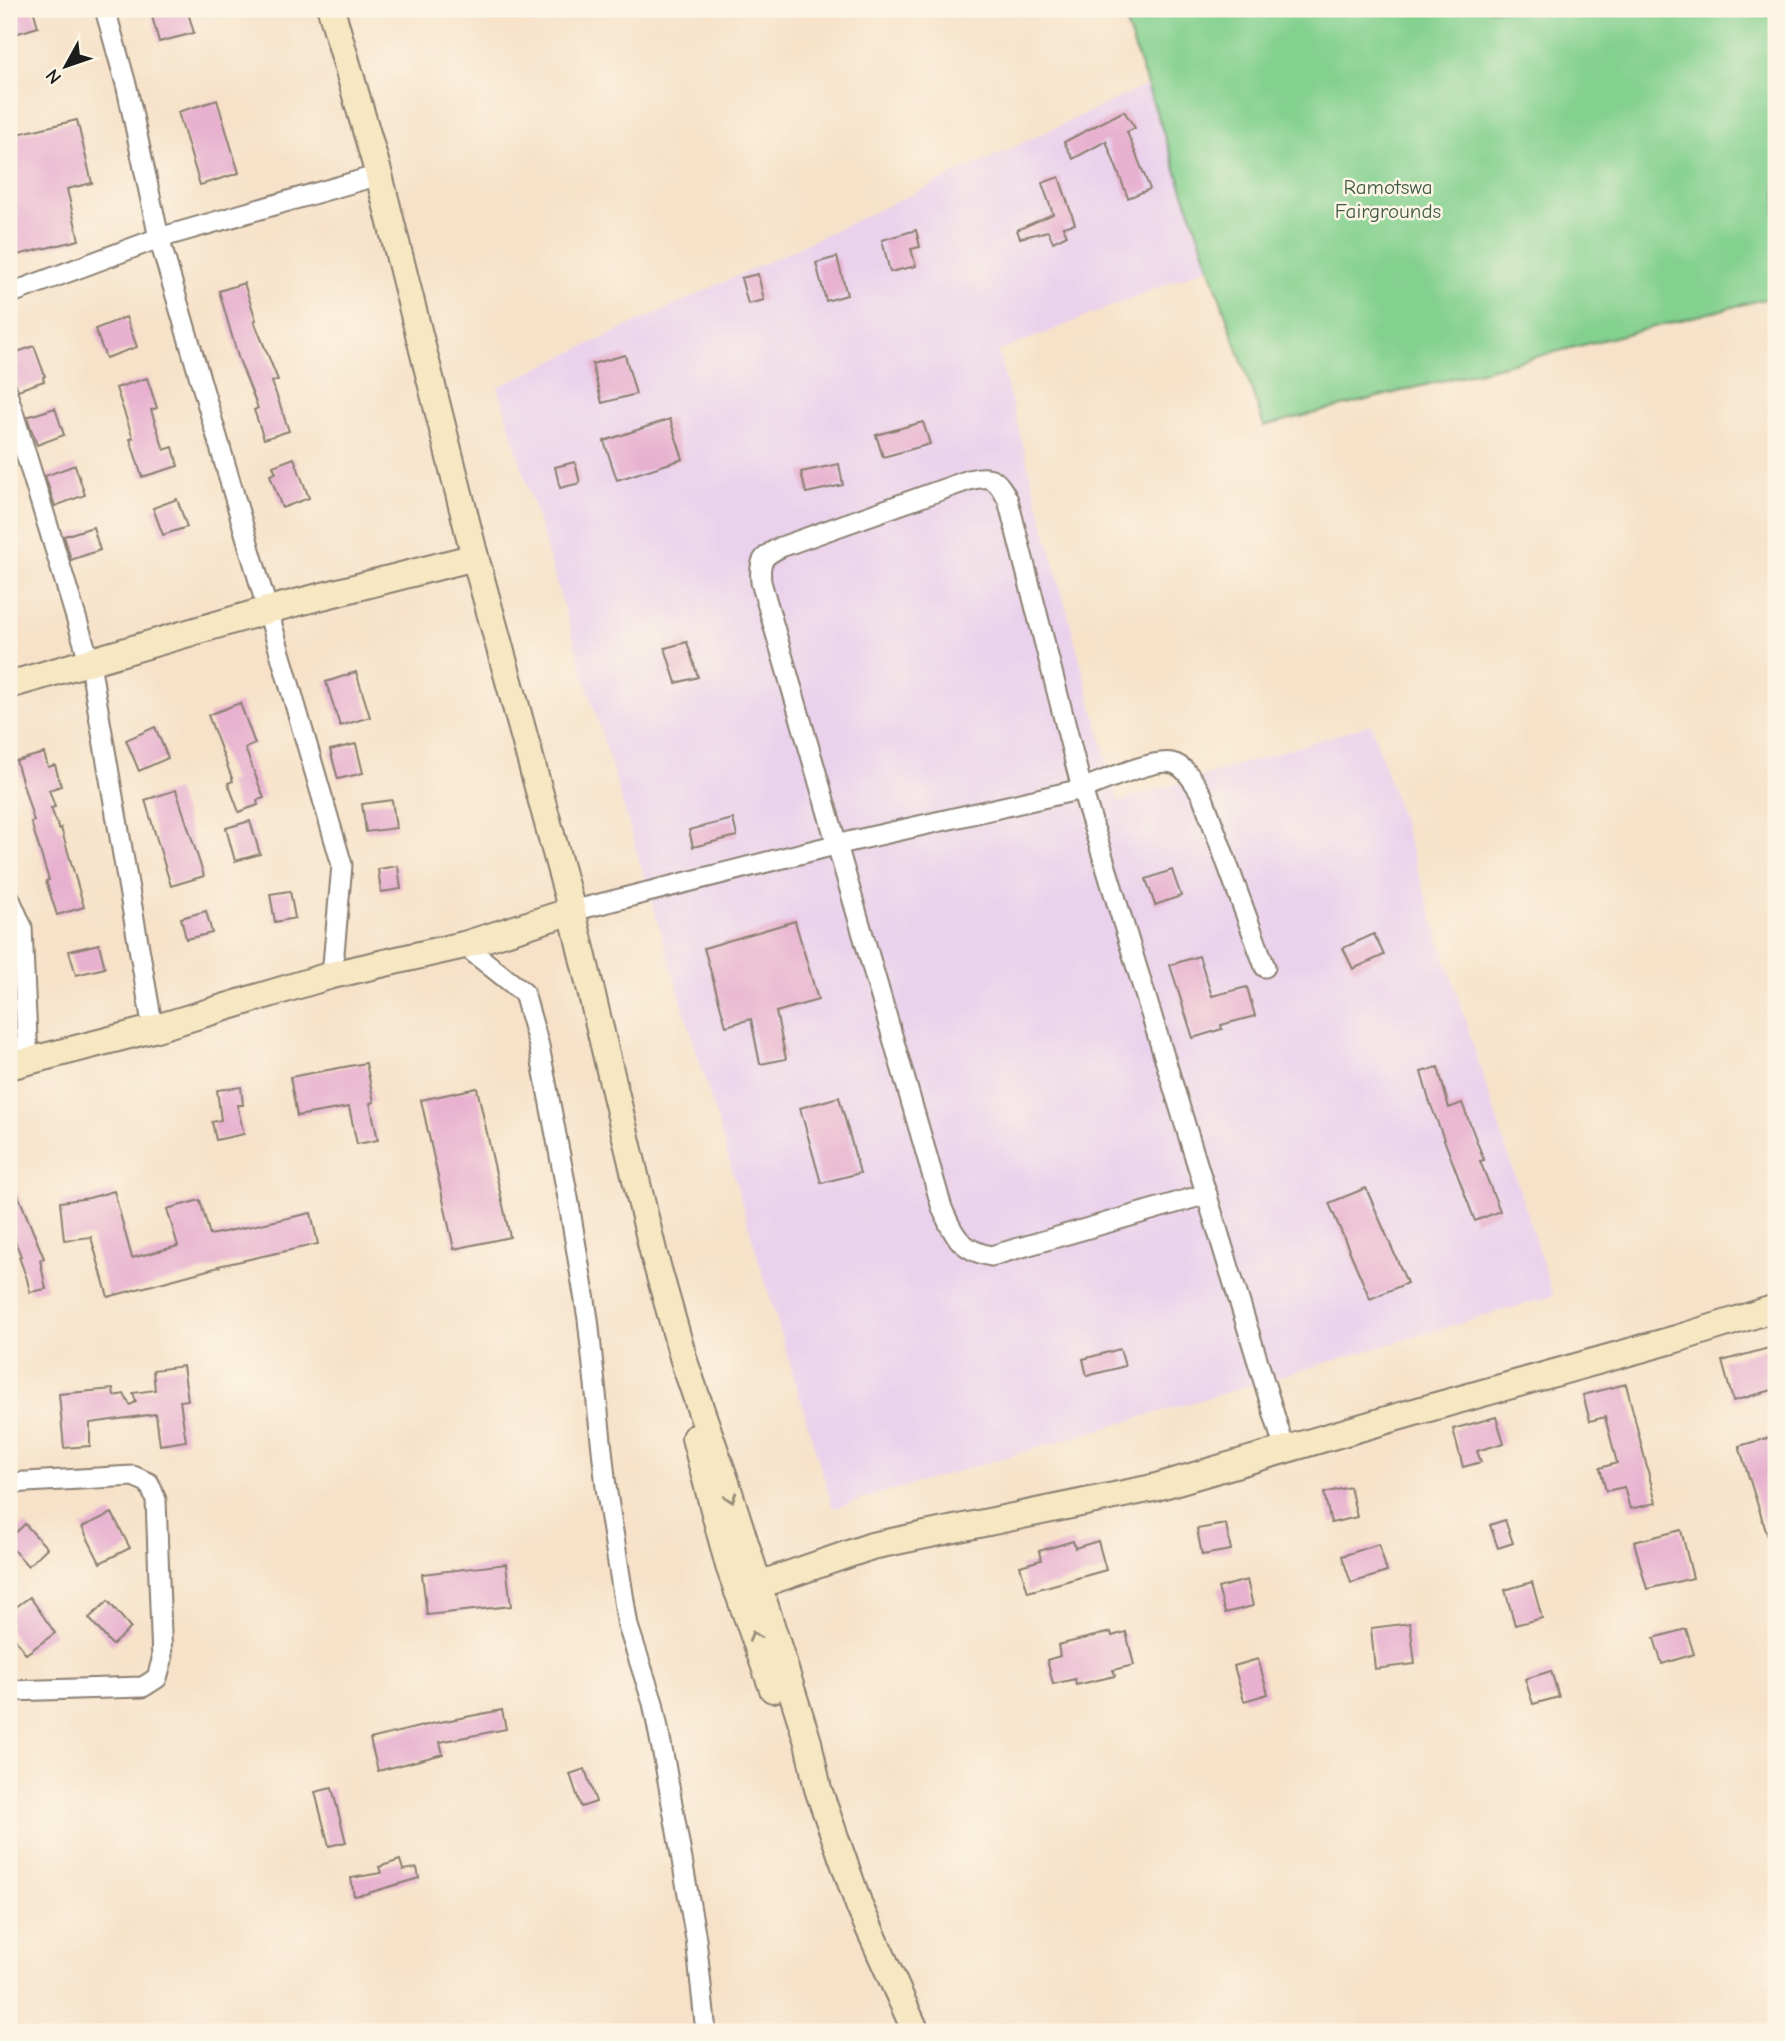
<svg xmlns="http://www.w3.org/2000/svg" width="1785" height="2041" viewBox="0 0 1785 2041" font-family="'Comic Neue',sans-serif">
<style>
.built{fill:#ead1ec}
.green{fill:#83d08f;stroke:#507656;stroke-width:2}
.building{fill:#e7b1cf}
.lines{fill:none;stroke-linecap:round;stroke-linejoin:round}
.street-casing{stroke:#8a7f72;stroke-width:23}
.secondary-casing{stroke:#8a7f72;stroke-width:30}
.street{stroke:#fff;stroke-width:19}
.secondary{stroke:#f7e8c3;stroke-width:26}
.oneway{stroke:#948c78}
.labels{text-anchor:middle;stroke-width:5;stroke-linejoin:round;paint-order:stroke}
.park-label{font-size:21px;fill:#405b44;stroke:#fcf5e5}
</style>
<rect width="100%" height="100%" fill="#fcf5e5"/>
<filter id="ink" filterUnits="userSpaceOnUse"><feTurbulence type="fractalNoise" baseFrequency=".0143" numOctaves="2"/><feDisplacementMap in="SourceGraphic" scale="14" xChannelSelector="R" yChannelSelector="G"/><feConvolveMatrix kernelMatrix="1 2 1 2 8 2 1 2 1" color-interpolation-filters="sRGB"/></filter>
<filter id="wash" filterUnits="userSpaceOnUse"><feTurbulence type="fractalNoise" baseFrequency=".00686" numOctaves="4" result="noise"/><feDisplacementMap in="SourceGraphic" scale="28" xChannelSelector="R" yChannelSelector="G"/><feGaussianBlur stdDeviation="1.57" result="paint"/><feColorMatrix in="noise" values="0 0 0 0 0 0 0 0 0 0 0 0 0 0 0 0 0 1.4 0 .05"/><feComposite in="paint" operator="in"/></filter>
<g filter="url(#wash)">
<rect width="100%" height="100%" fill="#f7e2c9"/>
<path class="built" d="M 1147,85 L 1209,267 L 998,352 L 1118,802 L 1371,724 L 1553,1296 L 833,1508 L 498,387 Z"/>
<path class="green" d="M 1121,9 L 1776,9 L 1776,296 L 1264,426 Z"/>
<g id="blocks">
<g class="building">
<path d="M 9,9 L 33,9 L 38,27 L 9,36 Z"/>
<path d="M 150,9 L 187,9 L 194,33 L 159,42 Z"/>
<path d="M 217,100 L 239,173 L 200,185 L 178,112 Z"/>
<path d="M 1124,111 L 1135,128 L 1127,132 L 1150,189 L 1128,198 L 1106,141 L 1073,159 L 1064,142 Z"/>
<path d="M 77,120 L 92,183 L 67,189 L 79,240 L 9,257 L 9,136 Z"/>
<path d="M 1059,177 L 1075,224 L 1063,227 L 1067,235 L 1053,242 L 1048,231 L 1020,238 L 1017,230 L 1053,214 L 1042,183 Z"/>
<path d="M 916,230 L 920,247 L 911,249 L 916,266 L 890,272 L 882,240 Z"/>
<path d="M 837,257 L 847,295 L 826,301 L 816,263 Z"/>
<path d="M 758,274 L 764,300 L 748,304 L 741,278 Z"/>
<path d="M 244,283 L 256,320 L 254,321 L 278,380 L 272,382 L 289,431 L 264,439 L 254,410 L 258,408 L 238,357 L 219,291 Z"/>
<path d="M 126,317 L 137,347 L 106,358 L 95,329 Z"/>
<path d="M 34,346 L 45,376 L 43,377 L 44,381 L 18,390 L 9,366 L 9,355 Z"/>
<path d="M 625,355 L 636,394 L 602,403 L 592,364 Z"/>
<path d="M 147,378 L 157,408 L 151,410 L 164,450 L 173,447 L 178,466 L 142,477 L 130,439 L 133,438 L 116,388 Z"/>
<path d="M 55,408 L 64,435 L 37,445 L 27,417 Z"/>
<path d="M 670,419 L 683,459 L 617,480 L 604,441 Z"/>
<path d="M 923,422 L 930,444 L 883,457 L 876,435 Z"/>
<path d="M 294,458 L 309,498 L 282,508 L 270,475 L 276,473 L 273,466 Z"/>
<path d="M 575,462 L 580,483 L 560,488 L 555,467 Z"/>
<path d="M 839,464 L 843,485 L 806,493 L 801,472 Z"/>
<path d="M 75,465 L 85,495 L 55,506 L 45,476 Z"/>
<path d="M 177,499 L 187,527 L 163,535 L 153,508 Z"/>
<path d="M 93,527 L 100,550 L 71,560 L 64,536 Z"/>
<path d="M 687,642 L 698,677 L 676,683 L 665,648 Z"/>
<path d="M 356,672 L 370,717 L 340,726 L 326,682 Z"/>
<path d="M 240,703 L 255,744 L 245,748 L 264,798 L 257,800 L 258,805 L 239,812 L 228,783 L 233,781 L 208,715 Z"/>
<path d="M 155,727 L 168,758 L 139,771 L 126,740 Z"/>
<path d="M 356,744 L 363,773 L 338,779 L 330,750 Z"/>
<path d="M 44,753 L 48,767 L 55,765 L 61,786 L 49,790 L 55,807 L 51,808 L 59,829 L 61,828 L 84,907 L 57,915 L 46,881 L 49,880 L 31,822 L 34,821 L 16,761 Z"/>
<path d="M 176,790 L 204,876 L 171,886 L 145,800 Z"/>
<path d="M 392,800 L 396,828 L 366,832 L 362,804 Z"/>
<path d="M 733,819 L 737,836 L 693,847 L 689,830 Z"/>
<path d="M 250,821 L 260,854 L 235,861 L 226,828 Z"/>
<path d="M 398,866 L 401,889 L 381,892 L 378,869 Z"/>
<path d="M 1172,870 L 1181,896 L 1155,905 L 1146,879 Z"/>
<path d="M 290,891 L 295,918 L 275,922 L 270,894 Z"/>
<path d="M 206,911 L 212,933 L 186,939 L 181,918 Z"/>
<path d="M 795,921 L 818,1000 L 776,1012 L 786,1059 L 760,1064 L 751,1019 L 726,1026 L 704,948 Z"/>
<path d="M 1374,934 L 1384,955 L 1353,969 L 1343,948 Z"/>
<path d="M 99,944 L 105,968 L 76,975 L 69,951 Z"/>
<path d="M 1199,956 L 1212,996 L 1247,987 L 1255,1016 L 1221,1025 L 1222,1029 L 1193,1038 L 1170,965 Z"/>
<path d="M 366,1063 L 374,1102 L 370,1103 L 378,1140 L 357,1144 L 349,1107 L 297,1116 L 290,1077 Z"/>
<path d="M 1438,1067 L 1449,1108 L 1462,1103 L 1484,1160 L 1480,1161 L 1500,1211 L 1475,1221 L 1429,1100 L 1421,1072 Z"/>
<path d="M 241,1087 L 243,1105 L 237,1105 L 244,1134 L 216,1140 L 212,1122 L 221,1120 L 217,1090 Z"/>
<path d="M 477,1088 L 510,1237 L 454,1249 L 421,1100 Z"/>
<path d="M 839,1097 L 860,1173 L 821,1183 L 800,1108 Z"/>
<path d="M 9,1173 L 44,1258 L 40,1260 L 46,1289 L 30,1292 L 27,1279 L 19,1257 L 21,1256 L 9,1227 Z"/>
<path d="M 1366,1188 L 1407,1283 L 1370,1299 L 1329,1203 Z"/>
<path d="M 114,1191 L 132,1258 L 178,1246 L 167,1209 L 200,1200 L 210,1235 L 311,1213 L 318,1244 L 218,1266 L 219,1267 L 108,1297 L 91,1237 L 64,1240 L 60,1202 L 89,1198 Z"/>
<path d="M 1776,1346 L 1776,1389 L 1733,1401 L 1722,1361 Z"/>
<path d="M 1120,1349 L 1125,1366 L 1087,1376 L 1083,1359 Z"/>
<path d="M 183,1366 L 188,1400 L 180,1401 L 186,1441 L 160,1445 L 156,1414 L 90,1423 L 90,1446 L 64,1448 L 59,1394 L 113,1389 L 114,1396 L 124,1394 L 130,1405 L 136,1402 L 133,1393 L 155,1390 L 153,1370 Z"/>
<path d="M 1626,1384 L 1656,1503 L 1630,1509 L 1624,1487 L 1606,1491 L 1600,1468 L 1617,1463 L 1605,1417 L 1590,1421 L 1583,1395 Z"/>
<path d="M 1496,1417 L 1504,1443 L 1477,1451 L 1481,1462 L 1463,1467 L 1453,1429 Z"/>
<path d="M 1771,1437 L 1776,1455 L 1776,1550 L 1772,1550 L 1739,1446 Z"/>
<path d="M 1350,1487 L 1357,1517 L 1331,1523 L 1324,1493 Z"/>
<path d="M 112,1513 L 130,1548 L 100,1563 L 82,1527 Z"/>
<path d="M 1505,1520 L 1513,1543 L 1498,1548 L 1490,1525 Z"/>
<path d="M 25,1524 L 47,1548 L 28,1566 L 9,1545 L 9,1539 Z"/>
<path d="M 1226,1524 L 1231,1550 L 1202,1555 L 1197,1529 Z"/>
<path d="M 1681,1530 L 1693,1578 L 1647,1589 L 1634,1542 Z"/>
<path d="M 1073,1541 L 1075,1548 L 1098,1541 L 1106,1570 L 1028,1592 L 1020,1566 L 1041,1560 L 1039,1551 Z"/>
<path d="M 1379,1544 L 1387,1572 L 1351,1583 L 1342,1556 Z"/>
<path d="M 506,1564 L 511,1606 L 427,1615 L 422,1574 Z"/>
<path d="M 1247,1580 L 1253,1606 L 1225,1613 L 1218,1588 Z"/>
<path d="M 1532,1582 L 1542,1618 L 1515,1625 L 1505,1590 Z"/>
<path d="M 30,1597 L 55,1633 L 26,1654 L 9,1630 L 9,1612 Z"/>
<path d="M 108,1601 L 131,1628 L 112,1645 L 89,1618 Z"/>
<path d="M 1410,1623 L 1415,1664 L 1375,1669 L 1371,1628 Z"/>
<path d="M 1686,1629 L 1694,1654 L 1662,1664 L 1654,1638 Z"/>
<path d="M 1111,1632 L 1112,1636 L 1126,1632 L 1134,1665 L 1113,1670 L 1115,1676 L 1076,1685 L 1075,1679 L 1053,1684 L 1047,1660 L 1060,1656 L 1058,1645 Z"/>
<path d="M 1258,1659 L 1268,1694 L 1244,1701 L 1234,1666 Z"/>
<path d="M 1551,1671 L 1559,1697 L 1533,1704 L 1525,1679 Z"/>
<path d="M 502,1710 L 506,1729 L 440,1742 L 443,1754 L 378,1771 L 370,1739 L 435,1723 Z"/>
<path d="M 585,1769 L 596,1802 L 581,1807 L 570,1774 Z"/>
<path d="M 332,1788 L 346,1842 L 329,1846 L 315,1792 Z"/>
<path d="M 400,1860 L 403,1870 L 417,1868 L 419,1878 L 365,1894 L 354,1896 L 351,1878 L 381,1873 L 379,1867 Z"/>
</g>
</g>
</g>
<g filter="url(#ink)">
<use href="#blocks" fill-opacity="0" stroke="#8a7f72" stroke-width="2"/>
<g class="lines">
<g class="street-casing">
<g id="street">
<path d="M 105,9 L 127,88 L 159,238 L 342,865 L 332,975"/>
<path d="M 9,294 L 159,238 L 379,175"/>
<path d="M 9,399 L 90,663 L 153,1029"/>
<path d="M 9,897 L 22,927 L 28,1061"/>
<path d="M 572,911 L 835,845 L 1082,789 L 1008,500 C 997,479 992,474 969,480 L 781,547 C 762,556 759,561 761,582 L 942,1208 C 953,1234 960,1250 991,1256 L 1207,1194"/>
<path d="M 464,945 L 524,993 L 539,1046 L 568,1198 L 588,1319 L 606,1487 L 628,1626 L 653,1703 L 665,1764 L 696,1939 L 706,2032"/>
<path d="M 1265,967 L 1202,795 C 1195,784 1186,766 1172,763 C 1155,758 1101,782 1082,789 L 1285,1450"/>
<path d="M 9,1483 L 133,1476 L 149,1483 L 156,1500 L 162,1660 L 157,1678 L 143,1687 L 9,1691"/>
</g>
</g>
<g class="secondary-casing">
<g id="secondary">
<path d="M 331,9 L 379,175 L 475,557 L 572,911 L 654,1255 L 685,1364 L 726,1483 L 808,1742 L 818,1789 L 860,1908 L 916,2032"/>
<path d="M 9,685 L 268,610 L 475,557"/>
<path d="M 9,1066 L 153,1029 L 332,975 L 464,945 L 572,911"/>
<path d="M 695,1438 L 729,1566 L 773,1689"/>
<path d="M 738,1592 L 872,1546 L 1153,1488 L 1411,1413 L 1676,1339 L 1776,1308"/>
</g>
</g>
<use href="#street" class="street"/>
<use href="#secondary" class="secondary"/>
</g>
<defs><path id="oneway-chevron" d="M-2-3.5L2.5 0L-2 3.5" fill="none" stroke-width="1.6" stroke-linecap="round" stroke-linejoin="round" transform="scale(1.75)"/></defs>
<g class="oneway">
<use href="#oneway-chevron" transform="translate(731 1498) rotate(72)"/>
<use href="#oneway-chevron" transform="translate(754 1636) rotate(-109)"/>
</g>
</g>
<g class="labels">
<g class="park-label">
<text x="1388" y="194">Ramotswa<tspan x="1388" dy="24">Fairgrounds</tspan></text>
</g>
</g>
<rect width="1785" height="2041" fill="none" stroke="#fcf5e5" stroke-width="35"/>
<g transform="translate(66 66) rotate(230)" stroke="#fcf5e5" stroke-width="5" paint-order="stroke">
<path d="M0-5L12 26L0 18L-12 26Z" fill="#1c1c1c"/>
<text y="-10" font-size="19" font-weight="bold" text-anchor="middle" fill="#1c1c1c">N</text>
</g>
</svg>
